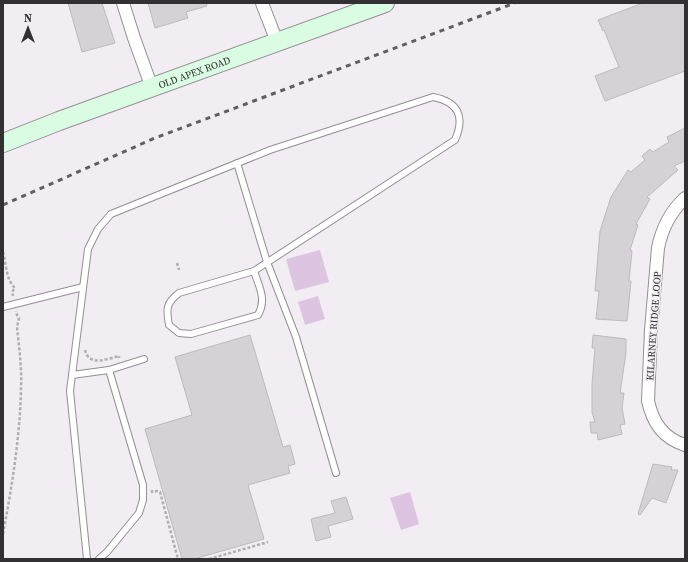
<svg xmlns="http://www.w3.org/2000/svg" width="688" height="562" viewBox="0 0 688 562" font-family="'Source Serif 4',serif">
<style>
.green{fill:#ddc5e1}
.building{fill:#d5d1d6;stroke:#bdb9be}
.lines{fill:none;stroke-linecap:round;stroke-linejoin:round}
.lane-casing{stroke:#938f93;stroke-width:8}
.street-casing{stroke:#938f93;stroke-width:14}
.secondary-casing{stroke:#938f93;stroke-width:20}
.path{stroke:#b1aeb2;stroke-width:2.5;stroke-dasharray:3 2;stroke-linecap:butt}
.lane{stroke:#fff;stroke-width:6}
.street{stroke:#fff;stroke-width:12}
.secondary{stroke:#d9fce2;stroke-width:18}
.rail{stroke:#615e61;stroke-width:3;stroke-dasharray:5 5;stroke-linecap:butt}
.labels{text-anchor:middle;stroke-width:3;stroke-linejoin:round;paint-order:stroke}
.street-label{font-size:10px;fill:#323032;stroke:#f1edf2}
</style>
<rect width="100%" height="100%" fill="#f1edf2"/>
<g class="green">
<path d="M 320,250 L 329,282 L 295,291 L 286,259 Z"/>
<path d="M 318,296 L 325,319 L 305,325 L 298,302 Z"/>
<path d="M 410,492 L 419,524 L 401,530 L 390,498 Z"/>
</g>
<g class="building">
<path d="M 68,3 L 102,3 L 115,43 L 82,52 Z"/>
<path d="M 148,3 L 206,3 L 207,6 L 186,12 L 188,18 L 155,28 Z"/>
<path d="M 643,3 L 685,3 L 685,71 L 605,101 L 595,76 L 619,67 L 604,30 L 603,31 L 598,20 Z"/>
<path d="M 685,128 L 685,161 L 674,166 L 678,170 L 647,197 L 650,199 L 636,224 L 638,225 L 630,250 L 632,251 L 629,281 L 631,281 L 627,321 L 596,319 L 599,291 L 595,291 L 600,231 L 611,197 L 628,170 L 631,172 L 645,160 L 642,156 L 650,149 L 653,152 L 669,142 L 667,137 Z"/>
<path d="M 250,335 L 283,447 L 290,445 L 295,464 L 288,466 L 290,473 L 248,485 L 264,539 L 194,559 L 182,559 L 145,429 L 192,415 L 175,357 Z"/>
<path d="M 593,335 L 626,339 L 626,353 L 620,393 L 624,393 L 622,408 L 625,424 L 620,425 L 622,434 L 598,440 L 597,433 L 591,433 L 590,422 L 595,422 L 592,412 L 592,384 L 595,348 L 592,348 Z"/>
<path d="M 653,464 L 672,467 L 671,470 L 678,470 L 666,503 L 652,498 L 640,515 L 638,514 Z"/>
<path d="M 346,497 L 353,519 L 328,526 L 331,537 L 316,541 L 311,519 L 335,513 L 331,501 Z"/>
</g>
<g class="lines">
<g class="lane-casing">
<g id="lane">
<path d="M 237,163 L 267,262 L 296,337 L 336,473"/>
<path d="M 3,307 L 83,287"/>
<path d="M 72,375 L 109,370 L 144,359"/>
<path d="M 87,559 L 70,391 L 88,249 L 98,229 L 111,214 L 270,150 L 433,97 C 459,102 465,117 455,140 L 254,271 L 179,293 C 166,303 166,309 169,325 L 179,333 L 191,334 L 258,315 C 267,299 259,287 254,271"/>
<path d="M 99,559 L 107,552 L 139,513 L 143,500 L 143,485 L 109,370"/>
</g>
</g>
<g class="street-casing">
<g id="street">
<path d="M 123,3 L 134,38 L 152,88"/>
<path d="M 262,3 L 277,42"/>
<path d="M 685,198 C 670,212 662,228 658,248 L 651,330 L 648,401 C 653,423 663,438 685,445"/>
</g>
</g>
<g class="secondary-casing">
<g id="secondary">
<path id="s1" d="M 3,143 L 59,121 L 385,3"/>
</g>
</g>
<g class="path">
<path d="M 3,252 C 6,263 6,280 15,288 L 12,292 L 13,296"/>
<path d="M 177,263 L 179,270"/>
<path d="M 85,350 C 89,367 107,359 119,356 L 119,358"/>
<path d="M 152,490 L 152,492 L 157,491 L 160,492 L 178,559"/>
<path d="M 3,534 C 12,486 20,437 21,388 C 22,368 19,347 17,327 L 19,318 L 17,315 L 16,311"/>
<path d="M 209,559 L 268,542"/>
</g>
<use href="#lane" class="lane"/>
<use href="#street" class="street"/>
<use href="#secondary" class="secondary"/>
<path class="rail" d="M 3,205 L 155,138 L 515,3"/>
</g>
<g class="labels">
<g class="street-label">
<text dy="4" stroke="none"><textPath href="#s1" startOffset="204">OLD APEX ROAD</textPath></text>
<text transform="translate(653 326) rotate(-86)" y="4">KILARNEY RIDGE LOOP</text>
</g>
</g>
<rect width="688" height="562" fill="none" stroke="#323032" stroke-width="8"/>
<g transform="translate(28 28)" stroke="#f1edf2" stroke-width="3" paint-order="stroke">
<path d="M0-3L7 15L0 10L-7 15Z" fill="#323032"/>
<text y="-6" font-size="11" font-weight="bold" text-anchor="middle" fill="#323032">N</text>
</g>
</svg>
